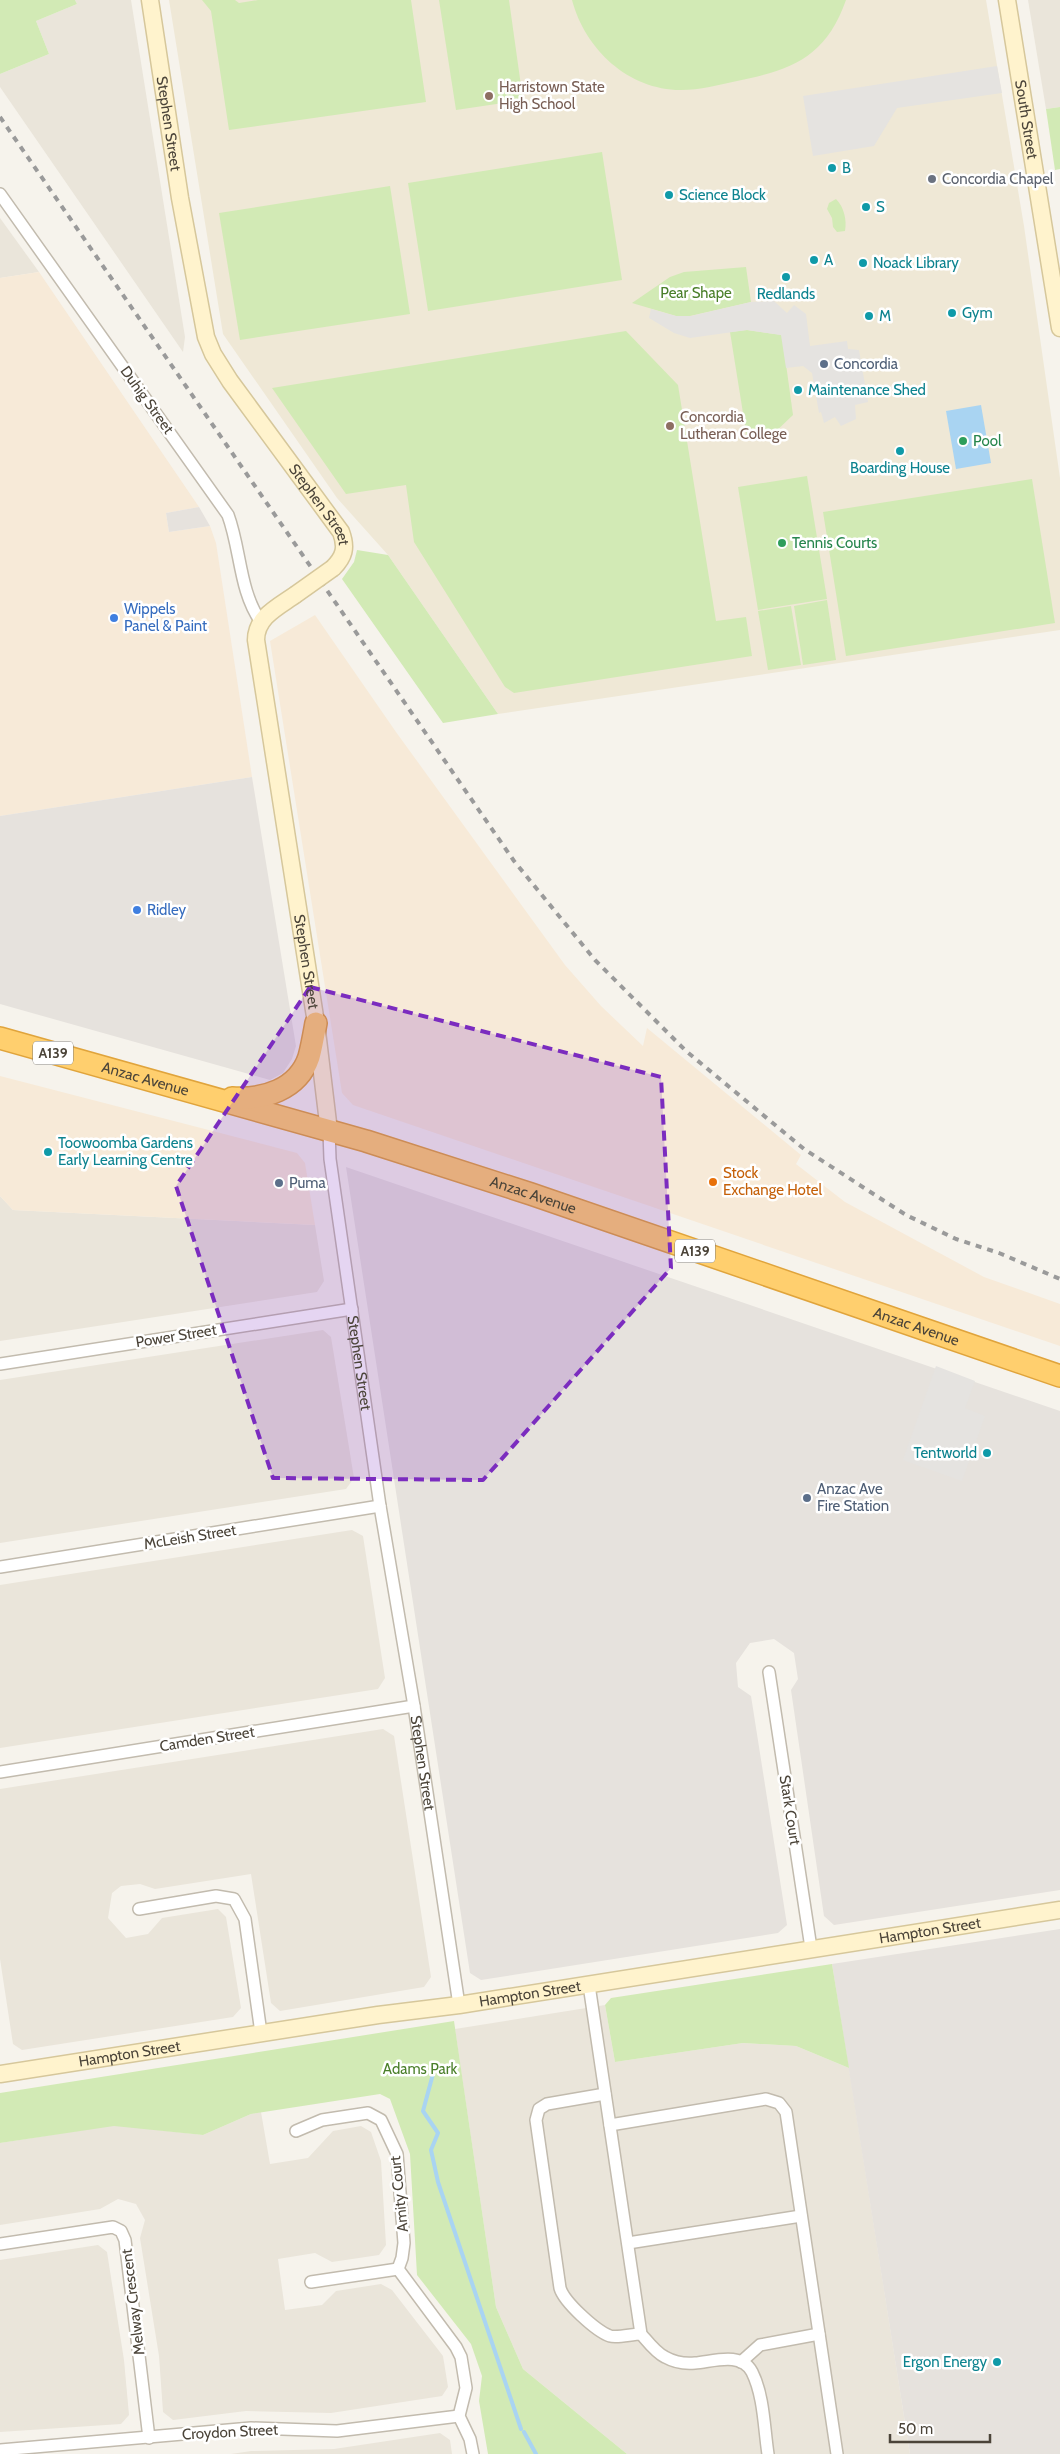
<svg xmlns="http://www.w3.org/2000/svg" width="1060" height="2454" viewBox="0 0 1060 2454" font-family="Cabin,sans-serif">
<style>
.residential{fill:#eae5da}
.commercial{fill:#f7ead8}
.industrial{fill:#e6e2dd}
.education{fill:#efe8d6}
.green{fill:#d2eab5}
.parking{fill:#e5e3e0}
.water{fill:#a9d4f2}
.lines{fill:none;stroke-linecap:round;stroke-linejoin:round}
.stream{stroke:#a9d4f2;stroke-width:4}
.street-casing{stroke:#c2bbae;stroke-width:14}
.secondary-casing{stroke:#d6c79b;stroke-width:19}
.highway-casing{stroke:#e0a43c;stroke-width:24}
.street{stroke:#fff;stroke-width:11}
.secondary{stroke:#fff3cd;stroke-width:16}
.highway{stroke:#ffcf6e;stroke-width:21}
.rail{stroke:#9a9a9a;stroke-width:4;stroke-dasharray:6 6;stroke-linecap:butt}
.secondary-bridge-casing{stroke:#d6c79b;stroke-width:19;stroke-linecap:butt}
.secondary-bridge{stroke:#fff3cd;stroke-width:16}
.marked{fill:#7b2cbf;fill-opacity:0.2;stroke:#7b2cbf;stroke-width:4;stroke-dasharray:10 6;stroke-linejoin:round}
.education-dot{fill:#8d6e63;stroke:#fff;stroke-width:2}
.culture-dot{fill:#0f9aa8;stroke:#fff;stroke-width:2}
.worship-dot{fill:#6b7280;stroke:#fff;stroke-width:2}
.service-dot{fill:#5c6f8a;stroke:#fff;stroke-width:2}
.leisure-dot{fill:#2e9e5b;stroke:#fff;stroke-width:2}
.shop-dot{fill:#3f7fe0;stroke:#fff;stroke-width:2}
.food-dot{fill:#e8710a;stroke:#fff;stroke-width:2}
.labels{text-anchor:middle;stroke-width:5;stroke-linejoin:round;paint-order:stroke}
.shield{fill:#fff;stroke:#817c74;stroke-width:1}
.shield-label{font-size:14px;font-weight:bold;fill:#4b4439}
.education-label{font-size:15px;fill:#785e54;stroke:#fff;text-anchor:start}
.street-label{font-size:15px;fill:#4b4439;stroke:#fff}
.culture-label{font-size:15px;fill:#0d838f;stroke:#fff;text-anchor:start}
.worship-label{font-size:15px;fill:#5b616d;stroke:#fff;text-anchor:start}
.park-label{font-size:15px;fill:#4a7f2a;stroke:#fff}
.service-label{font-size:15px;fill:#4e5e75;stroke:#fff;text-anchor:start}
.leisure-label{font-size:15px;fill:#27864d;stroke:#fff;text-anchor:start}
.shop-label{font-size:15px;fill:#366cbe;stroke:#fff;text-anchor:start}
.food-label{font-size:15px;fill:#c56008;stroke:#fff;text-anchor:start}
</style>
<rect width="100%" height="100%" fill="#f6f3ec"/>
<g class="residential">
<path d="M 75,0 L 131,0 L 185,337 L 183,352 L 0,87 L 0,74 L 49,54 L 36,21 L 77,4 Z"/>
<path d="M 1028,0 L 1060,0 L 1060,107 L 1046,109 Z"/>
<path d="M 0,218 L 39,272 L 0,278 Z"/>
<path d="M 0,1196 L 13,1210 L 315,1225 L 324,1281 L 317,1292 L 0,1341 Z"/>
<path d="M 323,1330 L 331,1337 L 354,1478 L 346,1489 L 0,1543 L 0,1380 Z"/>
<path d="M 352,1530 L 363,1536 L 385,1678 L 378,1689 L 0,1748 L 0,1585 Z"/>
<path d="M 383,1729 L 394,1736 L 431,1977 L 424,1987 L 280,2011 L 271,2003 L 251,1874 L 155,1889 L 140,1884 L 121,1886 L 112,1893 L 108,1918 L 126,1938 L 148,1934 L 162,1918 L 218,1909 L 226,1917 L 241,2008 L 233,2017 L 22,2050 L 13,2044 L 0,1959 L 0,1789 Z"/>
<path d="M 605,2005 L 615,2062 L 743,2043 L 796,2046 L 849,2068 L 910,2454 L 627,2454 L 523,2369 L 496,2307 L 455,2029 Z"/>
<path d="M 261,2112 L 270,2164 L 308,2158 L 333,2131 L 361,2126 L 371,2132 L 381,2161 L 386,2245 L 379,2255 L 332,2262 L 315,2253 L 278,2259 L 285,2310 L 322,2305 L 336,2291 L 381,2284 L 392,2290 L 443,2356 L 448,2387 L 442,2396 L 331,2413 L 246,2411 L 173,2420 L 163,2412 L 159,2356 L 140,2238 L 145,2220 L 136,2204 L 118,2199 L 100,2209 L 0,2225 L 0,2143 L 114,2125 L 203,2135 L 251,2114 Z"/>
<path d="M 98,2245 L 107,2252 L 124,2360 L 129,2415 L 121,2424 L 0,2432 L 0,2260 Z"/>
<path d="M 440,2433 L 450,2440 L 452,2454 L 231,2454 L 251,2451 L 334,2449 Z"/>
</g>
<g class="commercial">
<path d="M 39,272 L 199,507 L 166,513 L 169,532 L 210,526 L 216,543 L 252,777 L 0,816 L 0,278 Z"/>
<path d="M 315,615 L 396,732 L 565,965 L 601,1006 L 643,1046 L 647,1028 L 801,1155 L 796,1164 L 845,1202 L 984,1277 L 1060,1304 L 1060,1346 L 353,1105 L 342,1093 L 270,641 Z"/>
<path d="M 0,1076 L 297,1153 L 305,1163 L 315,1225 L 13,1210 L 0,1196 Z"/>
</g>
<g class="industrial">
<path d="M 199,507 L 210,526 L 169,532 L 166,513 Z"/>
<path d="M 252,777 L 296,1046 L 292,1059 L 283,1073 L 270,1080 L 0,1004 L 0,816 Z"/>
<path d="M 346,1167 L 1060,1411 L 1060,1890 L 834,1925 L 824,1916 L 791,1690 L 798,1679 L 794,1653 L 774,1639 L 750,1643 L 736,1663 L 738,1687 L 751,1696 L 787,1925 L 778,1933 L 481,1980 L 470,1973 Z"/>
<path d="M 1060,1929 L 1060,2454 L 910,2454 L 832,1964 Z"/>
</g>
<path class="education" d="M 169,0 L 986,0 L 1024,226 L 1060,478 L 1060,630 L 498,714 L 388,555 L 337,498 L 223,334 Z"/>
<g class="green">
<path d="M 0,0 L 75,0 L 77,4 L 36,21 L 49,54 L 0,74 Z"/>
<path d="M 202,0 L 235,0 L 239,3 L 258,0 L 411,0 L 426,102 L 229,130 L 211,11 Z"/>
<path d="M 439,0 L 509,0 L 523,100 L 456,110 Z"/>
<path d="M 572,0 L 846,0 C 826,57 792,70 737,81 C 719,85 700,90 681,90 C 628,90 585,49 572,0 Z"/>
<path d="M 1060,107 L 1060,169 L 1055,170 L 1046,109 Z"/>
<path d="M 602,152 L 622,280 L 428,311 L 408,183 Z"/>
<path d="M 390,186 L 410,314 L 240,340 L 219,213 Z"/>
<path d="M 836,199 C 844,207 847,220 845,231 L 837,232 L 833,227 L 832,218 L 827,209 L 829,203 Z"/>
<path d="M 746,267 L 751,302 L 690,316 L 676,316 L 632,303 L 670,277 L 684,272 Z"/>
<path d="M 747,330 L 782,335 L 793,415 L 771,436 L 752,441 L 747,438 L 730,332 Z"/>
<path d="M 626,331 L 678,385 L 716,621 L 746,617 L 752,656 L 514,693 L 505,687 L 414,542 L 406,485 L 346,494 L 272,388 Z"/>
<path d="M 807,476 L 827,599 L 758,610 L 738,487 Z"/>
<path d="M 1032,479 L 1055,623 L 846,656 L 823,512 Z"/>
<path d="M 357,550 L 388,555 L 498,714 L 443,723 L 342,579 L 354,562 Z"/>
<path d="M 827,600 L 836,660 L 803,665 L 794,606 Z"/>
<path d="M 791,606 L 801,665 L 768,670 L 758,611 Z"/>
<path d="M 832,1964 L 849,2068 L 796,2046 L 743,2043 L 615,2062 L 605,2005 L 611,1998 Z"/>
<path d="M 454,2021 L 496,2307 L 523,2369 L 627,2454 L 488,2454 L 479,2401 L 482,2376 L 471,2344 L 417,2275 L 410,2154 L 390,2099 L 380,2094 L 251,2114 L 203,2135 L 114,2126 L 0,2143 L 0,2093 Z"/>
</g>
<g class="parking">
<path d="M 997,66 L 1002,93 L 897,108 L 874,146 L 813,156 L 803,96 Z"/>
<path d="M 774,301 L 787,313 L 794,305 L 806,314 L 810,346 L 847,341 L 848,349 L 859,350 L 868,402 L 855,405 L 856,419 L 841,426 L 835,417 L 824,423 L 821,412 L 819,413 L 812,373 L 803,366 L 786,368 L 781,335 L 747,330 L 690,338 L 674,333 L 649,318 L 651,309 L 676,316 L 691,316 L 751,302 Z"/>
<path d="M 936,1366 L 975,1381 L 965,1408 L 985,1416 L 962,1481 L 903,1460 Z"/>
</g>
<path class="water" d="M 981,405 L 991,463 L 956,469 L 946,411 Z"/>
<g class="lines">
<g class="stream">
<path d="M 433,2074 L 423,2111 L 438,2133 L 431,2150 L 438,2182 L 521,2429"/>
<path d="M 524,2432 L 536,2454"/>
</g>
<g class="street-casing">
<g id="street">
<path d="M 0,194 L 228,515 C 241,550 239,591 261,622"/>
<path id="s1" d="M 329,1131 L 330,1159 L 380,1506 L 414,1706 L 459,2005"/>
<path d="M 0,1364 L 352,1309"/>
<path d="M 0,1567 L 380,1506"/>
<path d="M 769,1672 L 811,1948"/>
<path d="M 0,1772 L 414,1706"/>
<path d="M 139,1909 L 216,1896 L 234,1899 L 245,1919 L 261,2033"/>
<path d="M 589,1985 L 641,2334 C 648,2342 656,2353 665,2357 C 674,2362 685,2364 695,2363 C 712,2362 741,2351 752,2372 C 764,2396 764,2428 768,2454"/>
<path d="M 605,2094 L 547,2104 L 539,2109 L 536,2120 L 560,2288 C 564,2302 596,2331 610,2336 C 618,2338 632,2334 641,2334"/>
<path d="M 610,2125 L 766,2099 L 779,2103 L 786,2112 L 837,2454"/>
<path d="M 296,2131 L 322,2120 L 368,2113 L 381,2120 L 397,2154 L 404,2243 L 402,2258 L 398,2269"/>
<path d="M 628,2243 L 801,2216"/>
<path d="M 0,2244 L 113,2227 L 121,2231 L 125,2240 L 149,2438"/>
<path d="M 398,2269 L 456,2347 L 461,2357 L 466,2388 L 459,2416 L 470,2439 L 473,2454"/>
<path d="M 311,2282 L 398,2269"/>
<path d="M 741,2362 L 760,2345 L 819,2334"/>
<path d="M 0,2450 L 251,2428 L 337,2431 L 459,2416"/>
</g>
</g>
<g class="secondary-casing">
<g id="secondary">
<path id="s2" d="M 150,0 L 180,198 L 206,337 L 213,354 L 230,381 L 341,532 C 347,548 344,557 333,568"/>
<path id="s3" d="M 1007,0 L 1060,328"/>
<path id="s4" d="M 295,595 C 278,607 256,617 256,640 L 316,1023 L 329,1131"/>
<path id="s5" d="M 0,2074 L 378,2015 L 459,2005 L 1060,1910"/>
</g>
</g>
<g class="highway-casing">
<g id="highway">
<path id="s6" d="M 0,1038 L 366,1141 L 531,1194 L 1060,1376"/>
<path d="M 232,1098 C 263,1100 298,1090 309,1057 C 312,1046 314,1034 316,1023"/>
</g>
</g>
<use href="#street" class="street"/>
<use href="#secondary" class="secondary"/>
<use href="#highway" class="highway"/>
<path class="rail" d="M 0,117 L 514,861 L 595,960 L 686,1051 L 804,1149 L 906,1215 L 956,1239 L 999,1253 L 1060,1279"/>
<g class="secondary-bridge-casing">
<path id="secondary-bridge" d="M 295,595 L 333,568"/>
</g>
<use href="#secondary-bridge" class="secondary-bridge"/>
</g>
<path class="marked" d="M 310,987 L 661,1077 L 671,1268 L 483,1480 L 273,1478 L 176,1186 Z"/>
<g class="education-dot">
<circle cx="489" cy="96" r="5"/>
<circle cx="670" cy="426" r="5"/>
</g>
<g class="culture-dot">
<circle cx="832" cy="168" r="5"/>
<circle cx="669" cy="195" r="5"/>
<circle cx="866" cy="207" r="5"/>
<circle cx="814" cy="260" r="5"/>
<circle cx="863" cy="263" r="5"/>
<circle cx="786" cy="277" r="5"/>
<circle cx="952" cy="313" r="5"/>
<circle cx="869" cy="316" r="5"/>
<circle cx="798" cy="390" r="5"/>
<circle cx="900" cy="451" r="5"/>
<circle cx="48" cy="1152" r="5"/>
<circle cx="987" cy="1453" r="5"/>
<circle cx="997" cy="2362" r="5"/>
</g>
<circle class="worship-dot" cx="932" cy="179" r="5"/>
<g class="service-dot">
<circle cx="824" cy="364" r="5"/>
<circle cx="279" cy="1183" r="5"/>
<circle cx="807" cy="1498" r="5"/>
</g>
<g class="leisure-dot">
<circle cx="963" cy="441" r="5"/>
<circle cx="782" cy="543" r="5"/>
</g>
<g class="shop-dot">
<circle cx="114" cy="618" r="5"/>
<circle cx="137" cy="910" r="5"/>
</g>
<circle class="food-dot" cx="713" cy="1182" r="5"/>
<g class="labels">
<g class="shield">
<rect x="33" y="1041.5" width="40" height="23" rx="4"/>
<rect x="675" y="1239.5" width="40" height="23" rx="4"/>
</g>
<g class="shield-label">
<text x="53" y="1058">A139</text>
<text x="695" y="1256">A139</text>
</g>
<g class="education-label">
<text x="499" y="92">Harristown State<tspan x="499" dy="17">High School</tspan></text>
<text x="680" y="422">Concordia<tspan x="680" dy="17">Lutheran College</tspan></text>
</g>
<g class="street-label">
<text dy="5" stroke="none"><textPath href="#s3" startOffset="121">South Street</textPath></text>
<text dy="5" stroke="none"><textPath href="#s2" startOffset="125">Stephen Street</textPath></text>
<text transform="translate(147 400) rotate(54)" y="5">Duhig Street</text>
<text dy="5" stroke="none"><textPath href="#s2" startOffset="545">Stephen Street</textPath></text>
<text dy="5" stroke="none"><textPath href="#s4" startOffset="388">Stephen Street</textPath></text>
<text dy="5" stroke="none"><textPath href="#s6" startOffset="151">Anzac Avenue</textPath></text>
<text dy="5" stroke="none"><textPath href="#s6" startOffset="556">Anzac Avenue</textPath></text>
<text dy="5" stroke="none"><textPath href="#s6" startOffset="961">Anzac Avenue</textPath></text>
<text transform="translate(176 1336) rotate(-9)" y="5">Power Street</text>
<text dy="5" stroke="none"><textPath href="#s1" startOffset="234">Stephen Street</textPath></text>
<text transform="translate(190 1537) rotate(-9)" y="5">McLeish Street</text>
<text transform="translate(207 1739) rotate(-9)" y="5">Camden Street</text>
<text dy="5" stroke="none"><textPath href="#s1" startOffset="639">Stephen Street</textPath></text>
<text transform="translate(790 1810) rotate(81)" y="5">Stark Court</text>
<text dy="5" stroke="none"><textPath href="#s5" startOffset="941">Hampton Street</textPath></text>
<text dy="5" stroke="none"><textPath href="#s5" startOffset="536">Hampton Street</textPath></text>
<text dy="5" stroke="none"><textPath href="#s5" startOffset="131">Hampton Street</textPath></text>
<text transform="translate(399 2194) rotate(-96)" y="5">Amity Court</text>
<text transform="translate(133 2302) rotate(-97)" y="5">Melway Crescent</text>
<text transform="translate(230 2432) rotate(-3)" y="5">Croydon Street</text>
</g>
<g class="culture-label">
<text x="842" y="173">B</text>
<text x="679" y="200">Science Block</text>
<text x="876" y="212">S</text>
<text x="824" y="265">A</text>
<text x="873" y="268">Noack Library</text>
<text x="786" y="299" text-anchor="middle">Redlands</text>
<text x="962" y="318">Gym</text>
<text x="879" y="321">M</text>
<text x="808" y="395">Maintenance Shed</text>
<text x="900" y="473" text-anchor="middle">Boarding House</text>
<text x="58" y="1148">Toowoomba Gardens<tspan x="58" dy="17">Early Learning Centre</tspan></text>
<text x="977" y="1458" text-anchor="end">Tentworld</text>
<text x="987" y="2367" text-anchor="end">Ergon Energy</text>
</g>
<g class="worship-label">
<text x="942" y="184">Concordia Chapel</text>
</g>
<g class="park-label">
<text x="696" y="298">Pear Shape</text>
<text x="420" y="2074">Adams Park</text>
</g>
<g class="service-label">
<text x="834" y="369">Concordia</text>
<text x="289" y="1188">Puma</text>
<text x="817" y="1494">Anzac Ave<tspan x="817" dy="17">Fire Station</tspan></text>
</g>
<g class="leisure-label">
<text x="973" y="446">Pool</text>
<text x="792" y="548">Tennis Courts</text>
</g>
<g class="shop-label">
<text x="124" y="614">Wippels<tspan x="124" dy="17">Panel &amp; Paint</tspan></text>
<text x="147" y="915">Ridley</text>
</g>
<g class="food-label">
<text x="723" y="1178">Stock<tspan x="723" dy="17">Exchange Hotel</tspan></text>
</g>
</g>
<path d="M890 2434v8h100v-8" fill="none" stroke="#4b4439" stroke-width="2.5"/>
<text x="898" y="2434" font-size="15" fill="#4b4439" stroke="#ffffff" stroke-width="4" paint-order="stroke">50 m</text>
</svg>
